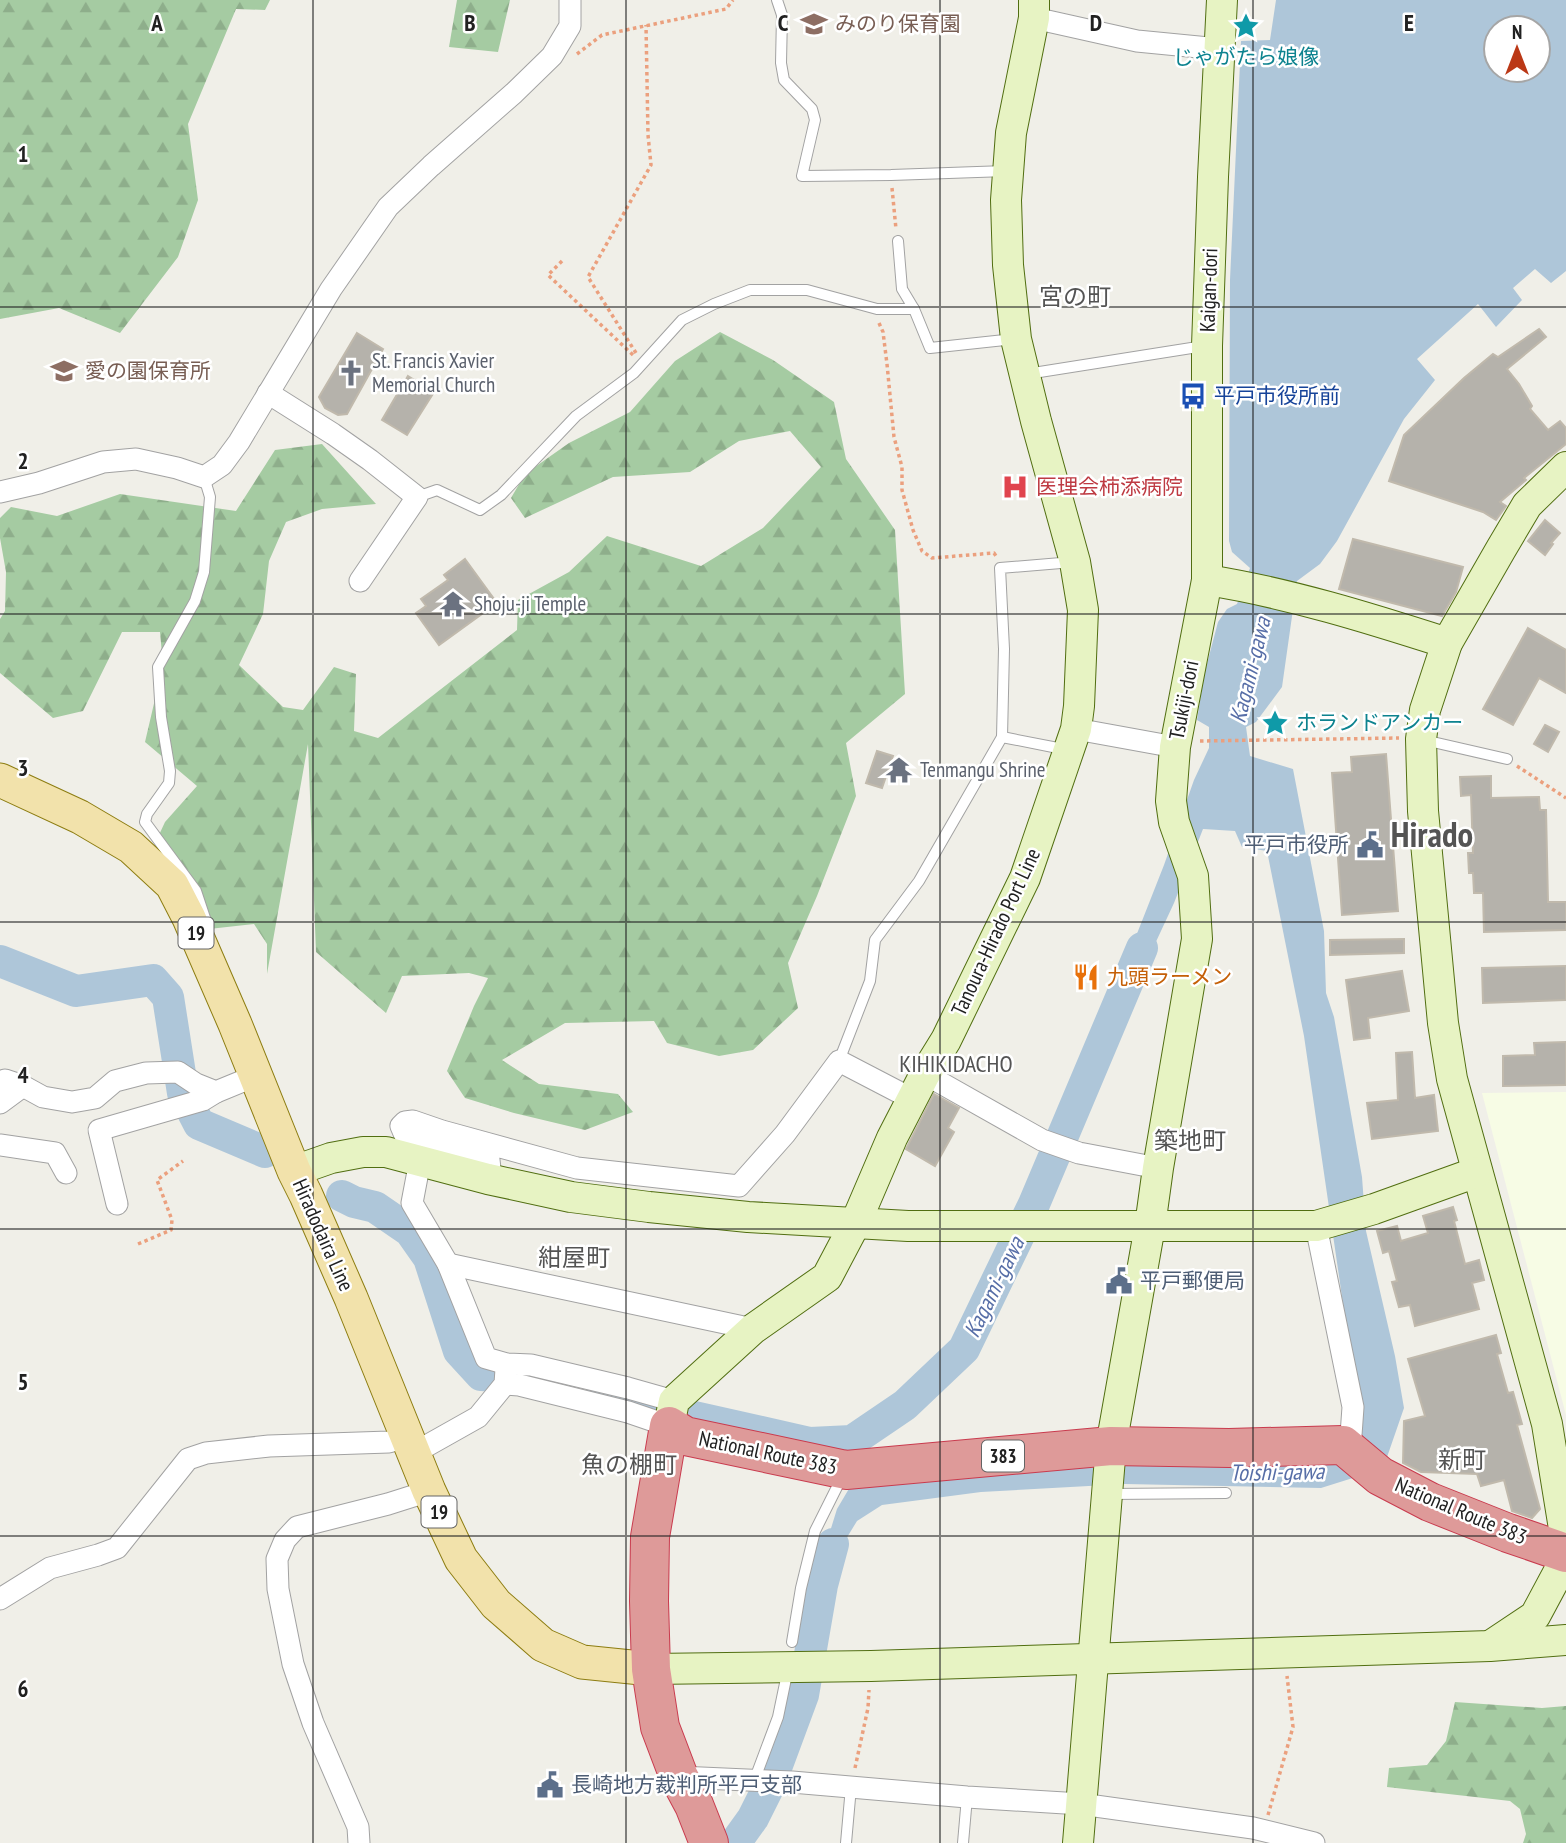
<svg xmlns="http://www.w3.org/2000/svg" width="1566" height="1843" viewBox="0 0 1566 1843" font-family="'PT Sans Narrow','Noto Sans JP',sans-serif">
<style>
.education{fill:#f7fce5}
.forest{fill:url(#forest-firs)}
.water{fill:#aec6d9;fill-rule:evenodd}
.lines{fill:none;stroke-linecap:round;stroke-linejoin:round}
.river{stroke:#aec6d9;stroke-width:32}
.building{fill:#b5b2ab;stroke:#c0b9ac;stroke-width:2}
.lane-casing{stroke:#a2a2a2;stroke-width:12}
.street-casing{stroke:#a2a2a2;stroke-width:23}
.secondary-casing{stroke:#516e11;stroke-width:32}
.primary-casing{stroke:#8d7d11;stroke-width:35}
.highway-casing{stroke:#c93b4e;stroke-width:40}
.path{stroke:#eba07e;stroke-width:3.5;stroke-dasharray:3.5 3.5;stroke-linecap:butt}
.lane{stroke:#fff;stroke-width:10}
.street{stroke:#fff;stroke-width:21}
.secondary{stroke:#e7f3c3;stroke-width:30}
.primary{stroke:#f2e2ab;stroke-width:33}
.highway{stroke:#de9a99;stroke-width:38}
.grid{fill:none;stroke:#212121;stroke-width:2;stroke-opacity:0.55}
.labels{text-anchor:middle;stroke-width:5;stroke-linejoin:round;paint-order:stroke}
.shield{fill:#fff;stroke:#646464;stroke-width:2}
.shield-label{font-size:19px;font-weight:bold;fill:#212121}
.education-label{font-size:21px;fill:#785e54;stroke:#fff;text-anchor:start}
.culture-label{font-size:21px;fill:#0d838f;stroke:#fff}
.street-label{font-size:21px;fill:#212121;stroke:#fff}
.worship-label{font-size:21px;fill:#5b616d;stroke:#fff;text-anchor:start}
.transit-label{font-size:21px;fill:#164399;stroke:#fff;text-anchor:start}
.health-label{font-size:21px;fill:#be3a42;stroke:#fff;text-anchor:start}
.service-label{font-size:21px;fill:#4e5e75;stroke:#fff;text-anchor:start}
.food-label{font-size:21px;fill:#c56008;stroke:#fff;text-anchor:start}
.water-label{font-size:23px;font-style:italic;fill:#576ea7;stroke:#fff}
.quarter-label{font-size:24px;fill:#545454;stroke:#fff}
.town-label{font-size:35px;font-weight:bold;fill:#545454;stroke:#fff}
.grid-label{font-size:23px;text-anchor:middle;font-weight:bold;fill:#212121;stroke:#fff;stroke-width:5;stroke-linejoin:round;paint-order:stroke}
</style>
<defs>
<pattern id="forest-firs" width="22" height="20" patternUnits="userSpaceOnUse" patternTransform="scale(1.75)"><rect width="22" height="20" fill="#a5cba2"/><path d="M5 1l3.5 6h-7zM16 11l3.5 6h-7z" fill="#8eae8b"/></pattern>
</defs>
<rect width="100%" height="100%" fill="#f0efe8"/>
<path class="education" d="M 1566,1092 L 1566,1415 L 1482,1093 Z"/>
<g class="forest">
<path d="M 0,0 L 270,0 L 265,10 L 236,9 L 188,124 L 198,200 L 178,257 L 120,333 L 59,308 L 0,319 Z"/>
<path d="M 457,0 L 510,0 L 498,52 L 449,47 Z"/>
<path d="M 720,332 L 773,360 L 834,402 L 846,459 L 895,530 L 905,694 L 846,743 L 856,796 L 817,896 L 788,963 L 798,1008 L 753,1050 L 719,1056 L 667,1043 L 654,1021 L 565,1023 L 502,1060 L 539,1084 L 618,1094 L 633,1112 L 585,1130 L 514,1113 L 465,1098 L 447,1071 L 474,1006 L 488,978 L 469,973 L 402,976 L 386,1013 L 316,952 L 308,744 L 267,974 L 267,944 L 254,924 L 209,929 L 152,850 L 165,822 L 197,786 L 145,742 L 163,665 L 160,632 L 122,632 L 83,711 L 53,718 L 0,673 L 0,619 L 5,611 L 6,572 L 0,538 L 0,518 L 11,507 L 57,516 L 120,494 L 236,511 L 275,450 L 322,444 L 376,504 L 322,509 L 286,522 L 269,561 L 263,614 L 239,665 L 283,707 L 303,710 L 334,667 L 356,674 L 354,731 L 378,738 L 517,630 L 518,600 L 569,572 L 607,536 L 701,566 L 763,528 L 821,467 L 790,431 L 739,441 L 690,472 L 613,477 L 525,518 L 511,498 L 525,474 L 569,443 L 630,412 L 675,361 Z"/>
<path d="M 1455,1702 L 1542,1708 L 1566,1706 L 1566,1843 L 1523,1843 L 1526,1834 L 1520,1809 L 1510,1801 L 1387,1787 L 1389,1768 L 1427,1765 L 1446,1741 Z"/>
</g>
<path class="water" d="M 1276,0 L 1566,0 L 1566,271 L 1551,283 L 1535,269 L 1513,288 L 1522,300 L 1496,327 L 1478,304 L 1417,359 L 1435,380 L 1404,419 L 1337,541 L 1320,564 L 1297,581 L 1282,687 L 1256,722 L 1246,727 L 1250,756 L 1293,769 L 1324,931 L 1326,993 L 1334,1017 L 1362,1177 L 1366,1231 L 1395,1356 L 1404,1408 L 1386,1460 L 1356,1477 L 1321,1488 L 1125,1484 L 981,1492 L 882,1505 L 857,1521 L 846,1539 L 828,1589 L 815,1580 L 837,1509 L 850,1487 L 1085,1456 L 1330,1463 L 1362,1434 L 1304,1036 L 1267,851 L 1242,847 L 1235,831 L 1203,829 L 1174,903 L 1134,989 L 1116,987 L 1164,865 L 1194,780 L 1209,748 L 1209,727 L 1197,720 L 1204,675 L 1218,622 L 1227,609 L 1237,604 L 1250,568 L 1232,552 L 1229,541 L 1230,280 L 1241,41 L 1270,40 ZM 1496,28 L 1538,28 L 1538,70 L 1496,70 Z"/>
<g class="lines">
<g class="river">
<path d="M 0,961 L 76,991 L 153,980 L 168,997 L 183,1093 L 199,1124 L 265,1152"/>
<path d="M 342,1196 L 354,1202 L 375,1207 L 410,1231 L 429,1258 L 459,1351 L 481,1375 L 528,1378 L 537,1380"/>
<path d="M 601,1396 L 810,1443 L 852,1441 L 905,1405 L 964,1349 L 1034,1204 L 1142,948"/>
<path d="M 735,1843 L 753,1818 L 770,1784 L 803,1695 L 822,1585 L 833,1544"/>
</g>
</g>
<g class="building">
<path d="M 1539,329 L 1546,337 L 1507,369 L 1519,384 L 1532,406 L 1530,409 L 1548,430 L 1560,421 L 1566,428 L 1566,444 L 1524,478 L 1526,480 L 1500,502 L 1506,506 L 1496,520 L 1483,512 L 1389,481 L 1404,435 L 1464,378 L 1493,354 L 1498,357 Z"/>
<path d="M 357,333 L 383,349 L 347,414 L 338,415 L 325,408 L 319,397 Z"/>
<path d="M 408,376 L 434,392 L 407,435 L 382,420 Z"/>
<path d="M 1545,520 L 1560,533 L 1551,543 L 1553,544 L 1545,555 L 1528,541 Z"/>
<path d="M 1353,539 L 1463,567 L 1456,592 L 1442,616 L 1339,589 Z"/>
<path d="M 465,559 L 497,603 L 439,645 L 416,613 L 426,606 L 421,599 L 448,580 L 444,575 Z"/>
<path d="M 1528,628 L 1566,650 L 1566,693 L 1539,678 L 1513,725 L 1483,709 Z"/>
<path d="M 1545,725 L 1559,732 L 1548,752 L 1534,744 Z"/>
<path d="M 877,751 L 893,756 L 882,788 L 866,783 Z"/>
<path d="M 1386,754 L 1398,911 L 1342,915 L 1332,773 L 1352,772 L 1351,757 Z"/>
<path d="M 1491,776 L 1491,798 L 1539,797 L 1540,810 L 1546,810 L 1548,902 L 1566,902 L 1566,930 L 1484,932 L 1483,893 L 1474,893 L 1473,873 L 1469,873 L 1468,853 L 1473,853 L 1471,795 L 1461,796 L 1460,777 Z"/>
<path d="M 1404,939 L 1404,953 L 1330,955 L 1330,940 Z"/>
<path d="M 1566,966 L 1566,1000 L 1483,1003 L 1482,968 Z"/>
<path d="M 1402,971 L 1409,1011 L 1368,1018 L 1370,1038 L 1354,1040 L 1346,980 Z"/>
<path d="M 1566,1042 L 1566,1085 L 1503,1086 L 1503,1056 L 1535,1055 L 1534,1043 Z"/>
<path d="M 1412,1052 L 1415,1098 L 1434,1095 L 1438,1131 L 1372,1139 L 1367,1103 L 1398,1100 L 1396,1053 Z"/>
<path d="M 934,1094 L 959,1108 L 948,1128 L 954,1132 L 935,1166 L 906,1149 Z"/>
<path d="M 1453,1207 L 1457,1220 L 1454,1221 L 1465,1264 L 1479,1260 L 1484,1280 L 1472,1283 L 1479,1309 L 1415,1326 L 1410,1305 L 1399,1307 L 1392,1282 L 1397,1281 L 1389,1251 L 1383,1253 L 1377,1231 L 1397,1226 L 1401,1241 L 1428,1233 L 1423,1216 Z"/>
<path d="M 1496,1335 L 1501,1353 L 1497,1354 L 1508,1393 L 1513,1392 L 1522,1424 L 1517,1425 L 1540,1509 L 1532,1518 L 1512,1511 L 1504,1480 L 1481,1486 L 1477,1474 L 1421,1472 L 1403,1463 L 1404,1421 L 1425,1416 L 1408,1359 Z"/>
</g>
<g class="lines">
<g class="lane-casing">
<g id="lane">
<path d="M 777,0 L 782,15 L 781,63 L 784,80 L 812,109 L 815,120 L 802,176 L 891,175 L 1006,171"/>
<path d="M 898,241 L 902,289 L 914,309"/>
<path d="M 1027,374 L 1204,346"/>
<path d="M 204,477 L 210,497 L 204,572 L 195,601 L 158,667 L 161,717 L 170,771 L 169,783 L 147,814 L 145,822 L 196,891 L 205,918"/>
<path d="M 417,497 L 437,490 L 480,510 L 501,495 L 576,416 L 634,373 L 682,320 L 714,304 L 750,290 L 807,290 L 877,309 L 914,309 L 930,348 L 1014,339"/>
<path d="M 1002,737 L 1068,750"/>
<path d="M 1424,740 L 1507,759"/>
<path d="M 839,1061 L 870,981 L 875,940 L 919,881 L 1002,737 L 1004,649 L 1000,568 L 1073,562"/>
<path d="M 1110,1494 L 1226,1493"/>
<path d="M 792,1642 L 801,1588 L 815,1531 L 843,1475"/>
<path d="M 754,1781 L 778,1717 L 788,1669"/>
<path d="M 846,1843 L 851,1787"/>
<path d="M 963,1843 L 967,1797"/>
</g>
</g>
<g class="street-casing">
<g id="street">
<path d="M 1034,18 L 1137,41 L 1219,49"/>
<path d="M 268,393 L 333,434 L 370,460 L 417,497 L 360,581"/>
<path d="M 0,492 L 39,483 L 103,462 L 136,459 L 177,468 L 204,477 L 222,465 L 239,442 L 331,289 L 388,207 L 431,166 L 514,93 L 552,56 L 570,26 L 570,0"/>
<path d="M 1076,729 L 1175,747"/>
<path d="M 925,1074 L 1042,1140 L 1079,1153 L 1158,1168"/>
<path d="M 0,1082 L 5,1080 L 23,1086 L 43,1097 L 72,1102 L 95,1098 L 115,1081 L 146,1073 L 178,1072 L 196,1084 L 216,1092 L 255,1076"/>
<path d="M 0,1103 L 23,1086"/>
<path d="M 0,1145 L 55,1153 L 66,1173"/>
<path d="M 420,1161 L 412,1203 L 448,1264 L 486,1358 L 507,1364 L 531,1365 L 628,1388 L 674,1401"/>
<path d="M 488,1179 L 490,1169 L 489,1160 L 404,1133 L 401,1126 L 405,1122 L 413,1121 L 442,1131 L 577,1168 L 739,1186 L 785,1134 L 839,1061 L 912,1099"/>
<path d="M 117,1204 L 99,1130 L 203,1100 L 216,1092"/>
<path d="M 1316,1226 L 1353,1407 L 1351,1435 L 1343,1445"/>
<path d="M 448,1264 L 753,1329"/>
<path d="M 505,1384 L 519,1385 L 628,1412 L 669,1426"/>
<path d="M 414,1453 L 478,1417 L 505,1384 L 506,1369"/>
<path d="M 0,1599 L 50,1568 L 98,1555 L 117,1548 L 188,1459 L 206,1453 L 269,1446 L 389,1442 L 407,1437"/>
<path d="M 679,1777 L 792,1782 L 967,1797 L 1081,1804 L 1253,1828 L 1314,1843"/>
<path d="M 359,1843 L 358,1827 L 313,1723 L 293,1664 L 278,1589 L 277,1559 L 285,1540 L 297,1527 L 388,1504 L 429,1491"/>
</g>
</g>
<g class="secondary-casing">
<g id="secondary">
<path d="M 1566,467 L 1527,505 L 1501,549 L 1447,643 L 1425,710 L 1421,739 L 1423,811 L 1443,1023 L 1452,1079 L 1547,1424 L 1566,1541"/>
<path d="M 1207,580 C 1289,593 1369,618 1447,643"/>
<path d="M 294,1171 L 331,1158 L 363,1152 L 386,1152 L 488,1179 L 571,1197 L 649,1207 L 748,1217 L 908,1226 L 1316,1226 L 1374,1209 L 1477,1172"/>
<path d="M 669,1426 L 674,1401 L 753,1329 L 827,1277 L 856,1222 L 892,1138 L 925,1074 L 946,1040 L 1025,878 L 1076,729 L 1079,706 L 1083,610 L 1075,562 L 1036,421 L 1016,339 L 1008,265 L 1006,200 L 1011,133 L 1034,18 L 1034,0"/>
<path d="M 1493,1644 L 1535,1616 L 1566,1558"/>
<path d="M 651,1669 L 871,1666 L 1490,1646 L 1566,1640"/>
<path d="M 1078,1843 L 1111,1446 L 1150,1226 L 1158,1168 L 1197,939 L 1193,876 L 1174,822 L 1171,801 L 1175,747 L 1207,580 L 1207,346 L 1213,177 L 1222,0"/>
</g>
</g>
<g class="primary-casing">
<path id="primary" d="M 0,780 L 80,817 L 131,847 L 172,885 L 189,918 L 235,1024 L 294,1171 L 306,1195 L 351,1298 L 429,1491 L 461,1559 L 496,1604 L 543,1645 L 582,1662 L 651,1669"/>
</g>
<g class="highway-casing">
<path id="highway" d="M 709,1843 L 694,1805 L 679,1777 L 660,1727 L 651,1669 L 649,1601 L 650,1537 L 669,1426 L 685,1436 L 846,1470 L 1111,1446 L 1229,1448 L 1343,1445 L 1380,1476 L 1430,1502 L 1508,1533 L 1566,1553"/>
</g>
<g class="path">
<path d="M 577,54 L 602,35 L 726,9 L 733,0"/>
<path d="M 892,188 L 896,229"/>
<path d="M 562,261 L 548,275 L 633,355"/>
<path d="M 879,323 L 883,332 L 887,364 L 894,437 L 902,467 L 902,490 L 913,530 L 922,551 L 932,558 L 994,553 L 996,556"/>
<path d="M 636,353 L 588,277 L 651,165 L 648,135 L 646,25"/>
<path d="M 1200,741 L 1399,738"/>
<path d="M 1517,766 L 1566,798"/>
<path d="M 138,1244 L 171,1230 L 172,1220 L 157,1180 L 183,1161"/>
<path d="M 855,1768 L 868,1708 L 869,1690"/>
<path d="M 1268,1815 L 1293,1727 L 1287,1676"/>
</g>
<use href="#lane" class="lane"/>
<use href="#street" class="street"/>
<use href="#secondary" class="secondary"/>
<use href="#primary" class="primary"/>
<use href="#highway" class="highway"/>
</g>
<path class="grid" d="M 313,0 L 313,1843M 626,0 L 626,1843M 940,0 L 940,1843M 1253,0 L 1253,1843M 0,307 L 1566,307M 0,614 L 1566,614M 0,922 L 1566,922M 0,1229 L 1566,1229M 0,1536 L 1566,1536"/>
<defs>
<g id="school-bare" transform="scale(2.1)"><path d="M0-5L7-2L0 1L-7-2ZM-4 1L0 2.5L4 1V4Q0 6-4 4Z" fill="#8d6e63" stroke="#fff" stroke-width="2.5" paint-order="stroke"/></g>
<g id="sight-bare" transform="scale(2.1)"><path d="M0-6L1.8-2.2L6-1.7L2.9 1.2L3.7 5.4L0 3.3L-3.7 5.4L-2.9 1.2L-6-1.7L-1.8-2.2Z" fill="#0f9aa8" stroke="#fff" stroke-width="2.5" paint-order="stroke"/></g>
<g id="church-bare" transform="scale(2.1)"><path d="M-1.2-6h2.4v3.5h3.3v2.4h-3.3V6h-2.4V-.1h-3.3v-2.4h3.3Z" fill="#6b7280" stroke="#fff" stroke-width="2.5" paint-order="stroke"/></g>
<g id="bus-bare" transform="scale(2.1)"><path d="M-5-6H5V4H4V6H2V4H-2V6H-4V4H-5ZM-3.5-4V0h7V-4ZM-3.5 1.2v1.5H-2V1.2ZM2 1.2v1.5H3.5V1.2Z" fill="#1a4fb4" stroke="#fff" stroke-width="2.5" paint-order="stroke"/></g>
<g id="hospital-bare" transform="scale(2.1)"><path d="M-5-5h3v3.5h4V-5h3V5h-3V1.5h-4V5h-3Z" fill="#e0444e" stroke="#fff" stroke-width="2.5" paint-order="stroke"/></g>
<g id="temple-bare" transform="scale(2.1)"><path d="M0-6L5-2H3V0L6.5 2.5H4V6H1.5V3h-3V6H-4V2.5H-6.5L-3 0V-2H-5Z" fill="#6b7280" stroke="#fff" stroke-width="2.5" paint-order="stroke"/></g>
<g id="civic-bare" transform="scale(2.1)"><path d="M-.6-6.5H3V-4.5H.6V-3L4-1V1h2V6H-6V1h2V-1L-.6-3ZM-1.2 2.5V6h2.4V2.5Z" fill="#5c6f8a" stroke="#fff" stroke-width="2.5" paint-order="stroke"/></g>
<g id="restaurant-bare" transform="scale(2.1)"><path d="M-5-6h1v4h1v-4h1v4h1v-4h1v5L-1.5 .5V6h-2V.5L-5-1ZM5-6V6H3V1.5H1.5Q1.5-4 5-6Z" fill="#e8710a" stroke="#fff" stroke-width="2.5" paint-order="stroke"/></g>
</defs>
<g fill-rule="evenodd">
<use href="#school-bare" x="814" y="24"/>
<use href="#sight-bare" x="1246" y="26"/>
<use href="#school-bare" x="64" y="371"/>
<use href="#church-bare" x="351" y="373"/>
<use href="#bus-bare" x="1193" y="396"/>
<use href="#hospital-bare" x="1015" y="487"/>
<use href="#temple-bare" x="453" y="604"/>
<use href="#sight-bare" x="1275" y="723"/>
<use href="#temple-bare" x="899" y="770"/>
<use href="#civic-bare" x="1370" y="845"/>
<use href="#restaurant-bare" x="1086" y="977"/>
<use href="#civic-bare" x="1119" y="1281"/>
<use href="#civic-bare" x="550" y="1785"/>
</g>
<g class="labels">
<g class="shield">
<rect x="178.5" y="917.5" width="35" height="31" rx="5"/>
<rect x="982" y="1440.5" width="42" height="31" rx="5"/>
<rect x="421.5" y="1496.5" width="35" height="31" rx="5"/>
</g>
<g class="shield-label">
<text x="196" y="940">19</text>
<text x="1003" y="1463">383</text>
<text x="439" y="1519">19</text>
</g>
<g class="education-label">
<text x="835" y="31">みのり保育園</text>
<text x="85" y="378">愛の園保育所</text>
</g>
<g class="culture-label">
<text x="1246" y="64">じゃがたら娘像</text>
<text x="1296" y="730" text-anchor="start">ホランドアンカー</text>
</g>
<g class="street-label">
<text transform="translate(1209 290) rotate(-88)" y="7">Kaigan-dori</text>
<text transform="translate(1184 700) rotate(-79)" y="7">Tsukiji-dori</text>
<text transform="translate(996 932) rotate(-65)" y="7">Tanoura-Hirado Port Line</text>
<text transform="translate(323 1235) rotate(66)" y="7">Hiradodaira Line</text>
<text transform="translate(768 1453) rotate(12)" y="7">National Route 383</text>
<text transform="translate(1461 1511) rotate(23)" y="7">National Route 383</text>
</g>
<g class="worship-label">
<text x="372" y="368">St. Francis Xavier<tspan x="372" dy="24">Memorial Church</tspan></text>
<text x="474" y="611">Shoju-ji Temple</text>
<text x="920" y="777">Tenmangu Shrine</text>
</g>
<g class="transit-label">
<text x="1214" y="403">平戸市役所前</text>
</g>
<g class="health-label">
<text x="1036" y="494">医理会柿添病院</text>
</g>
<g class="service-label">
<text x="1349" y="852" text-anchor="end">平戸市役所</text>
<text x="1140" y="1288">平戸郵便局</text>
<text x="571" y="1792">長崎地方裁判所平戸支部</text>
</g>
<g class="food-label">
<text x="1107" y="984">九頭ラーメン</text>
</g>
<g class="water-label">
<text transform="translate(1250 670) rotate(-76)" y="8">Kagami-gawa</text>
<text transform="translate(994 1287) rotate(-64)" y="8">Kagami-gawa</text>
<text transform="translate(1277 1472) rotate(-1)" y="8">Toishi-gawa</text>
</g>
<g class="quarter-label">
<text x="1075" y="305">宮の町</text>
<text x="956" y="1072">KIHIKIDACHO</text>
<text x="1190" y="1149">築地町</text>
<text x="574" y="1266">紺屋町</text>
<text x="1462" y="1468">新町</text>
<text x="629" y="1473">魚の棚町</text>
</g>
<g class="town-label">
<text x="1432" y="847">Hirado</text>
</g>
</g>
<g class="grid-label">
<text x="157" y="31">A</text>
<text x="470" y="31">B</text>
<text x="783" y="31">C</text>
<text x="1096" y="31">D</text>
<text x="1409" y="31">E</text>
<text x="23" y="162">1</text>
<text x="23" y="469">2</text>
<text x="23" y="776">3</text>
<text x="23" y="1083">4</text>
<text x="23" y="1390">5</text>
<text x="23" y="1697">6</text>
</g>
<g transform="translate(1517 49)"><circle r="33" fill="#ffffff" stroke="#a6a6a6" stroke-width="2"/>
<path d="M0-5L12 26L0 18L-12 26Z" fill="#bb3816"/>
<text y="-10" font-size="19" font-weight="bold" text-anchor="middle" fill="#212121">N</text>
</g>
</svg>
